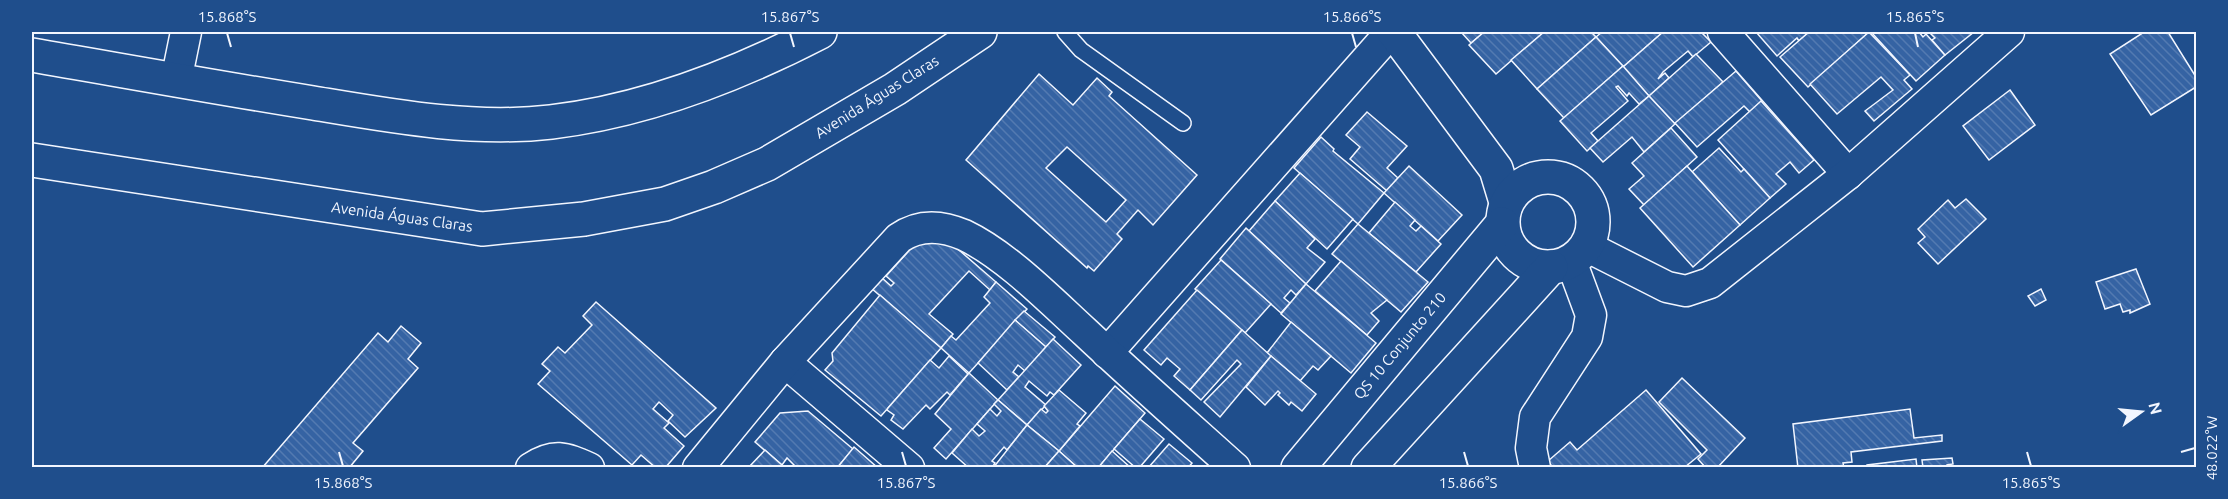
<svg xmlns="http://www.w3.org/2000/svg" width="2228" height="499" viewBox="0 0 2228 499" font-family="Ubuntu,sans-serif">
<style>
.building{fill:url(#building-back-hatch);stroke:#f2f6ff;stroke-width:1.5;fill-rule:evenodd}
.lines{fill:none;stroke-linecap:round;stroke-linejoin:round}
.service-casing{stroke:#f2f6ff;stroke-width:18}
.minor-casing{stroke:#f2f6ff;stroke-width:33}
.tertiary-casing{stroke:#f2f6ff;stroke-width:36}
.secondary-casing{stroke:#f2f6ff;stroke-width:36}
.service{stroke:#1f4e8c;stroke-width:15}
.minor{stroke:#1f4e8c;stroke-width:30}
.tertiary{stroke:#1f4e8c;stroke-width:33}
.secondary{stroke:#1f4e8c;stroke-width:33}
.ticks{fill:none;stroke:#f2f6ff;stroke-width:2}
.labels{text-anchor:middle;stroke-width:4.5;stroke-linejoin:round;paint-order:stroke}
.street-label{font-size:15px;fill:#f2f6ff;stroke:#1f4e8c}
.neatline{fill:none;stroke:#f2f6ff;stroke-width:2}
.ticks-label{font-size:15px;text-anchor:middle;fill:#f2f6ff}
</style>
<defs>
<pattern id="building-back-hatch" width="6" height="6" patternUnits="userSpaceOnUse" patternTransform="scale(1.5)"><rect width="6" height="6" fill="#3563a3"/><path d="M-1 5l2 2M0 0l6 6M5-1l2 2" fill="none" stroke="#537ab1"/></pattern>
</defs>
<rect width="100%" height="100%" fill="#1f4e8c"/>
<g class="building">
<path d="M 1461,32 L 1484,32 L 1471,43 Z"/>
<path d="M 1484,32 L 1544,32 L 1496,74 L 1469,45 Z"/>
<path d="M 1544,32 L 1591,32 L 1596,37 L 1537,89 L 1511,60 Z"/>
<path d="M 1602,32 L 1663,32 L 1623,67 L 1596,37 Z"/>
<path d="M 1663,32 L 1701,32 L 1711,42 L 1693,57 L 1688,51 L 1663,72 L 1658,79 L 1665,73 L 1669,78 L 1649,96 L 1623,67 Z"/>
<path d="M 1756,32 L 1809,32 L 1799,41 L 1797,38 L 1777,56 Z"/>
<path d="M 1809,32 L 1869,32 L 1808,87 L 1780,57 Z"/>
<path d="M 1869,32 L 1910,75 L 1904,80 L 1912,89 L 1874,121 L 1865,111 L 1893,90 L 1881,77 L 1837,114 L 1810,84 Z"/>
<path d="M 1871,32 L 1919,32 L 1923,37 L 1926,34 L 1945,55 L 1916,81 Z"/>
<path d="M 1929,32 L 1974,32 L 1945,55 L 1932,40 L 1935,38 Z"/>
<path d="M 2144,32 L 2168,32 L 2196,77 L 2196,87 L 2151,115 L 2110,54 Z"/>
<path d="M 1596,37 L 1623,66 L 1564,118 L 1537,89 Z"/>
<path d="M 1696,54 L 1723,82 L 1675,124 L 1649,96 Z"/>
<path d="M 1623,66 L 1649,96 L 1639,104 L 1629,93 L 1627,96 L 1618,86 L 1616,87 L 1628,101 L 1591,133 L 1598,141 L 1587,151 L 1560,121 Z"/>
<path d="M 1736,71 L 1762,101 L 1750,112 L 1744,106 L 1697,147 L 1675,123 Z"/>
<path d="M 1039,74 L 1073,105 L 1097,78 L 1112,92 L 1109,96 L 1197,175 L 1153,225 L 1138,210 L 1117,234 L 1122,239 L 1094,271 L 1088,266 L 1087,268 L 966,160 ZM 1067,147 L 1126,200 L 1106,222 L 1046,168 Z"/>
<path d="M 2010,90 L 2035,125 L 1989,160 L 1963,126 Z"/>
<path d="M 1649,96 L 1675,124 L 1644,152 L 1632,137 L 1603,162 L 1590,148 Z"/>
<path d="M 1761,101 L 1814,160 L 1799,173 L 1790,162 L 1776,174 L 1786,184 L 1770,198 L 1718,140 Z"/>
<path d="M 1367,112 L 1407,146 L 1387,168 L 1398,178 L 1387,191 L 1350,159 L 1360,147 L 1346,135 Z"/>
<path d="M 1671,128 L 1697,157 L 1644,205 L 1629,189 L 1644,176 L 1632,163 Z"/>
<path d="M 1321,137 L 1334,149 L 1333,151 L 1384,193 L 1358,224 L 1294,168 Z"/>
<path d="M 1719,148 L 1741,172 L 1744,169 L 1770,198 L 1740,225 L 1692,172 Z"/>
<path d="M 1409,166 L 1462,215 L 1438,241 L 1384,193 Z"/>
<path d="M 1687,166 L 1740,225 L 1693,267 L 1640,208 Z"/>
<path d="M 1300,173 L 1353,219 L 1327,249 L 1275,201 Z"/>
<path d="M 1966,199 L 1986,219 L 1938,264 L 1918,243 L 1925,237 L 1918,229 L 1948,200 L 1955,208 Z"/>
<path d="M 1275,201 L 1315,239 L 1307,248 L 1325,262 L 1306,284 L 1249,231 Z"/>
<path d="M 1395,202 L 1415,220 L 1410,226 L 1416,231 L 1421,226 L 1441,244 L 1416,272 L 1369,233 Z"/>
<path d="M 1358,224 L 1428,282 L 1401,312 L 1332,254 Z"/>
<path d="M 1246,228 L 1306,284 L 1296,295 L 1291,290 L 1284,298 L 1290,303 L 1281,313 L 1220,259 Z"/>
<path d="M 942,239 L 952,244 L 996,282 L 990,290 L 969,271 L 929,314 L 953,334 L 941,348 L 871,288 L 881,277 L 891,286 L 894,283 L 886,276 L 916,243 Z"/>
<path d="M 1221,260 L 1271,304 L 1245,333 L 1195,289 Z"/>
<path d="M 1341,261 L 1387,300 L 1371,313 L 1379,321 L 1367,335 L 1315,291 Z"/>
<path d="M 2136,269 L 2150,304 L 2130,313 L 2130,310 L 2123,312 L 2120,304 L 2105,309 L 2096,282 Z"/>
<path d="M 996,282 L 1027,309 L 969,373 L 941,348 L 951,336 L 956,340 L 990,303 L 984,297 Z"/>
<path d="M 1306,284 L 1376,343 L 1351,373 L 1281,314 Z"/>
<path d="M 2041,289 L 2046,300 L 2035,306 L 2028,296 Z"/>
<path d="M 1197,290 L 1242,330 L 1190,390 L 1174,376 L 1180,369 L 1167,358 L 1161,365 L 1144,350 Z"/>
<path d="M 880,295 L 941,348 L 881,416 L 825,370 L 833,361 L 832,353 Z"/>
<path d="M 596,302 L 716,408 L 685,437 L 668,421 L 673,415 L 659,402 L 653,409 L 669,423 L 664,428 L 684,446 L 665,468 L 656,468 L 641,455 L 632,465 L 538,384 L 550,371 L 542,364 L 558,347 L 565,353 L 592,325 L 583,316 Z"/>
<path d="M 1024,311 L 1055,337 L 1046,347 L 1015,320 Z"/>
<path d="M 1015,320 L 1046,347 L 1025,371 L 1018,365 L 1013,372 L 1019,377 L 1007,390 L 978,363 Z"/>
<path d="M 1291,322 L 1331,356 L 1318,370 L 1313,366 L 1300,381 L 1267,353 Z"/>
<path d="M 401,326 L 421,343 L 408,359 L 418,368 L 353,443 L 363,451 L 349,468 L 262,468 L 378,333 L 388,342 Z"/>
<path d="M 1242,330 L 1271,356 L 1220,417 L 1204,402 L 1241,364 L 1237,360 L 1201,400 L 1190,390 Z"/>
<path d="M 1053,339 L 1081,365 L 1054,395 L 1050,392 L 1047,396 L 1029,381 L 1025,387 L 1046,405 L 1027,425 L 998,400 Z"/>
<path d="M 949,356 L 968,374 L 950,395 L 947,392 L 930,409 L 926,405 L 903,429 L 891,420 L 894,415 L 887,410 L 888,408 L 930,360 L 939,368 Z"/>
<path d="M 1271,356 L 1316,394 L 1302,411 L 1291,402 L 1289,405 L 1278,395 L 1280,393 L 1278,391 L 1265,405 L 1246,387 Z"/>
<path d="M 969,373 L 998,400 L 946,459 L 934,448 L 951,429 L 935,414 Z"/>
<path d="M 1682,378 L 1745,438 L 1717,468 L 1706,468 L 1698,459 L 1707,450 L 1659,402 Z"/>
<path d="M 1115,386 L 1145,413 L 1098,468 L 1078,468 L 1059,451 Z"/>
<path d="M 1059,390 L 1086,413 L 1077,424 L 1080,426 L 1059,451 L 1027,425 L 1041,409 L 1046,413 L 1048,411 L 1044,406 Z"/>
<path d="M 1646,390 L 1701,454 L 1685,467 L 1553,468 L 1548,461 L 1570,442 L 1577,450 Z"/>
<path d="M 998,400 L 1027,425 L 1007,450 L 1004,447 L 992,461 L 995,463 L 992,468 L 969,468 L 952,453 L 972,429 L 979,436 L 985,431 L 977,424 L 990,409 L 997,416 L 1001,411 L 994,404 Z"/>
<path d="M 1910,409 L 1914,438 L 1942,435 L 1942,441 L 1851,452 L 1852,462 L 1843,463 L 1844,468 L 1798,468 L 1793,424 Z"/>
<path d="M 808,411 L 853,449 L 837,468 L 791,468 L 794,465 L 787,458 L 782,465 L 755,442 L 780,413 Z"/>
<path d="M 1140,419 L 1164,439 L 1139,468 L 1136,468 L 1114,449 Z"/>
<path d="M 1027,425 L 1059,451 L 1044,468 L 993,468 Z"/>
<path d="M 1169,444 L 1192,463 L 1188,468 L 1148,468 Z"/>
<path d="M 854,447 L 878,468 L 837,468 Z"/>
<path d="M 765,450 L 782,465 L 785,468 L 748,468 Z"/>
<path d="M 1059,451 L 1078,468 L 1044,468 Z"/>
<path d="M 1112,451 L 1131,468 L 1098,468 Z"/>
<path d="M 1952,458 L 1953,464 L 1947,465 L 1947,468 L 1923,468 L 1922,460 Z"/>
<path d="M 1916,459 L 1917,468 L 1867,468 L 1867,465 Z"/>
</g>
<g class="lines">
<g class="service-casing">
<path id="service" d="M 1065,32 L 1081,50 L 1183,123"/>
</g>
<g class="minor-casing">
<g id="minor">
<path d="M 1723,32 L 1848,174"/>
<path d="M 176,81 L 186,32"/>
<path d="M 1586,246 L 1667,287 L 1686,291 L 1710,283 L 1848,174 L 2009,32"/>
<path d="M 1107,353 L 1391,32"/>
<path d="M 785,362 L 909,468"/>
<path d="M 531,468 C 554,453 564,457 589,468"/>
<path d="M 698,468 L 785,362 L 899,238 C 919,224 941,225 964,235 C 1006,255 1050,300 1085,332 C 1134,378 1185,423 1235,468"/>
<path d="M 1535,468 L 1531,448 L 1535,417 L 1587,337 L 1591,315 L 1571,261"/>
</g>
</g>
<g class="tertiary-casing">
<g id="tertiary">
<path d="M 1394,32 L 1496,169 L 1506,202"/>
<circle cx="1548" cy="222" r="45"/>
<path d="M 1298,468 L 1502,224"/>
<path d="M 1368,468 L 1551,267"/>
</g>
</g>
<g class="secondary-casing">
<g id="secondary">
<path d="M 32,55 C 125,71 219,88 313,103 C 391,116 472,131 551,122 C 645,111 737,75 820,32"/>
<path d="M 32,160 L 482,229 L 584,219 L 665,204 L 714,187 L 767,164 L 895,89 L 980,32"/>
</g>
</g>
<use href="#service" class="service"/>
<use href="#minor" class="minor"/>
<use href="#tertiary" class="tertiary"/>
<use href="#secondary" class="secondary"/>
</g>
<path class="ticks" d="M 227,33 L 231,47M 790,33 L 794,47M 1352,33 L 1356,47M 1915,33 L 1918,47M 339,452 L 343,466M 902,452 L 906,466M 1464,452 L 1468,466M 2027,452 L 2031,466M 2181,452 L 2195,448"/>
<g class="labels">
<g class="street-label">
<text transform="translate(877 97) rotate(-32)" y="5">Avenida Águas Claras</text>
<text transform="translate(402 217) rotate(8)" y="5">Avenida Águas Claras</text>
<text transform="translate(1400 346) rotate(-50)" y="5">QS 10 Conjunto 210</text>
</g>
</g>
<rect width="2228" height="499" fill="none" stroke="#1f4e8c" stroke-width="66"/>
<g transform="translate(2141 412) rotate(75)" stroke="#1f4e8c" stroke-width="4.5" paint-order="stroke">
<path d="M0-4.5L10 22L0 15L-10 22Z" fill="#f2f6ff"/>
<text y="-9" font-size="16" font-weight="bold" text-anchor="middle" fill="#f2f6ff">N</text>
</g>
<rect x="33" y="33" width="2162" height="433" class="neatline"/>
<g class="ticks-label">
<text x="227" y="22">15.868°S</text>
<text x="790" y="22">15.867°S</text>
<text x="1352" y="22">15.866°S</text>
<text x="1915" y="22">15.865°S</text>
<text transform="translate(2212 448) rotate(-90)" y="5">48.022°W</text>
<text x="343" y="488">15.868°S</text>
<text x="906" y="488">15.867°S</text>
<text x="1468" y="488">15.866°S</text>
<text x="2031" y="488">15.865°S</text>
</g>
</svg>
